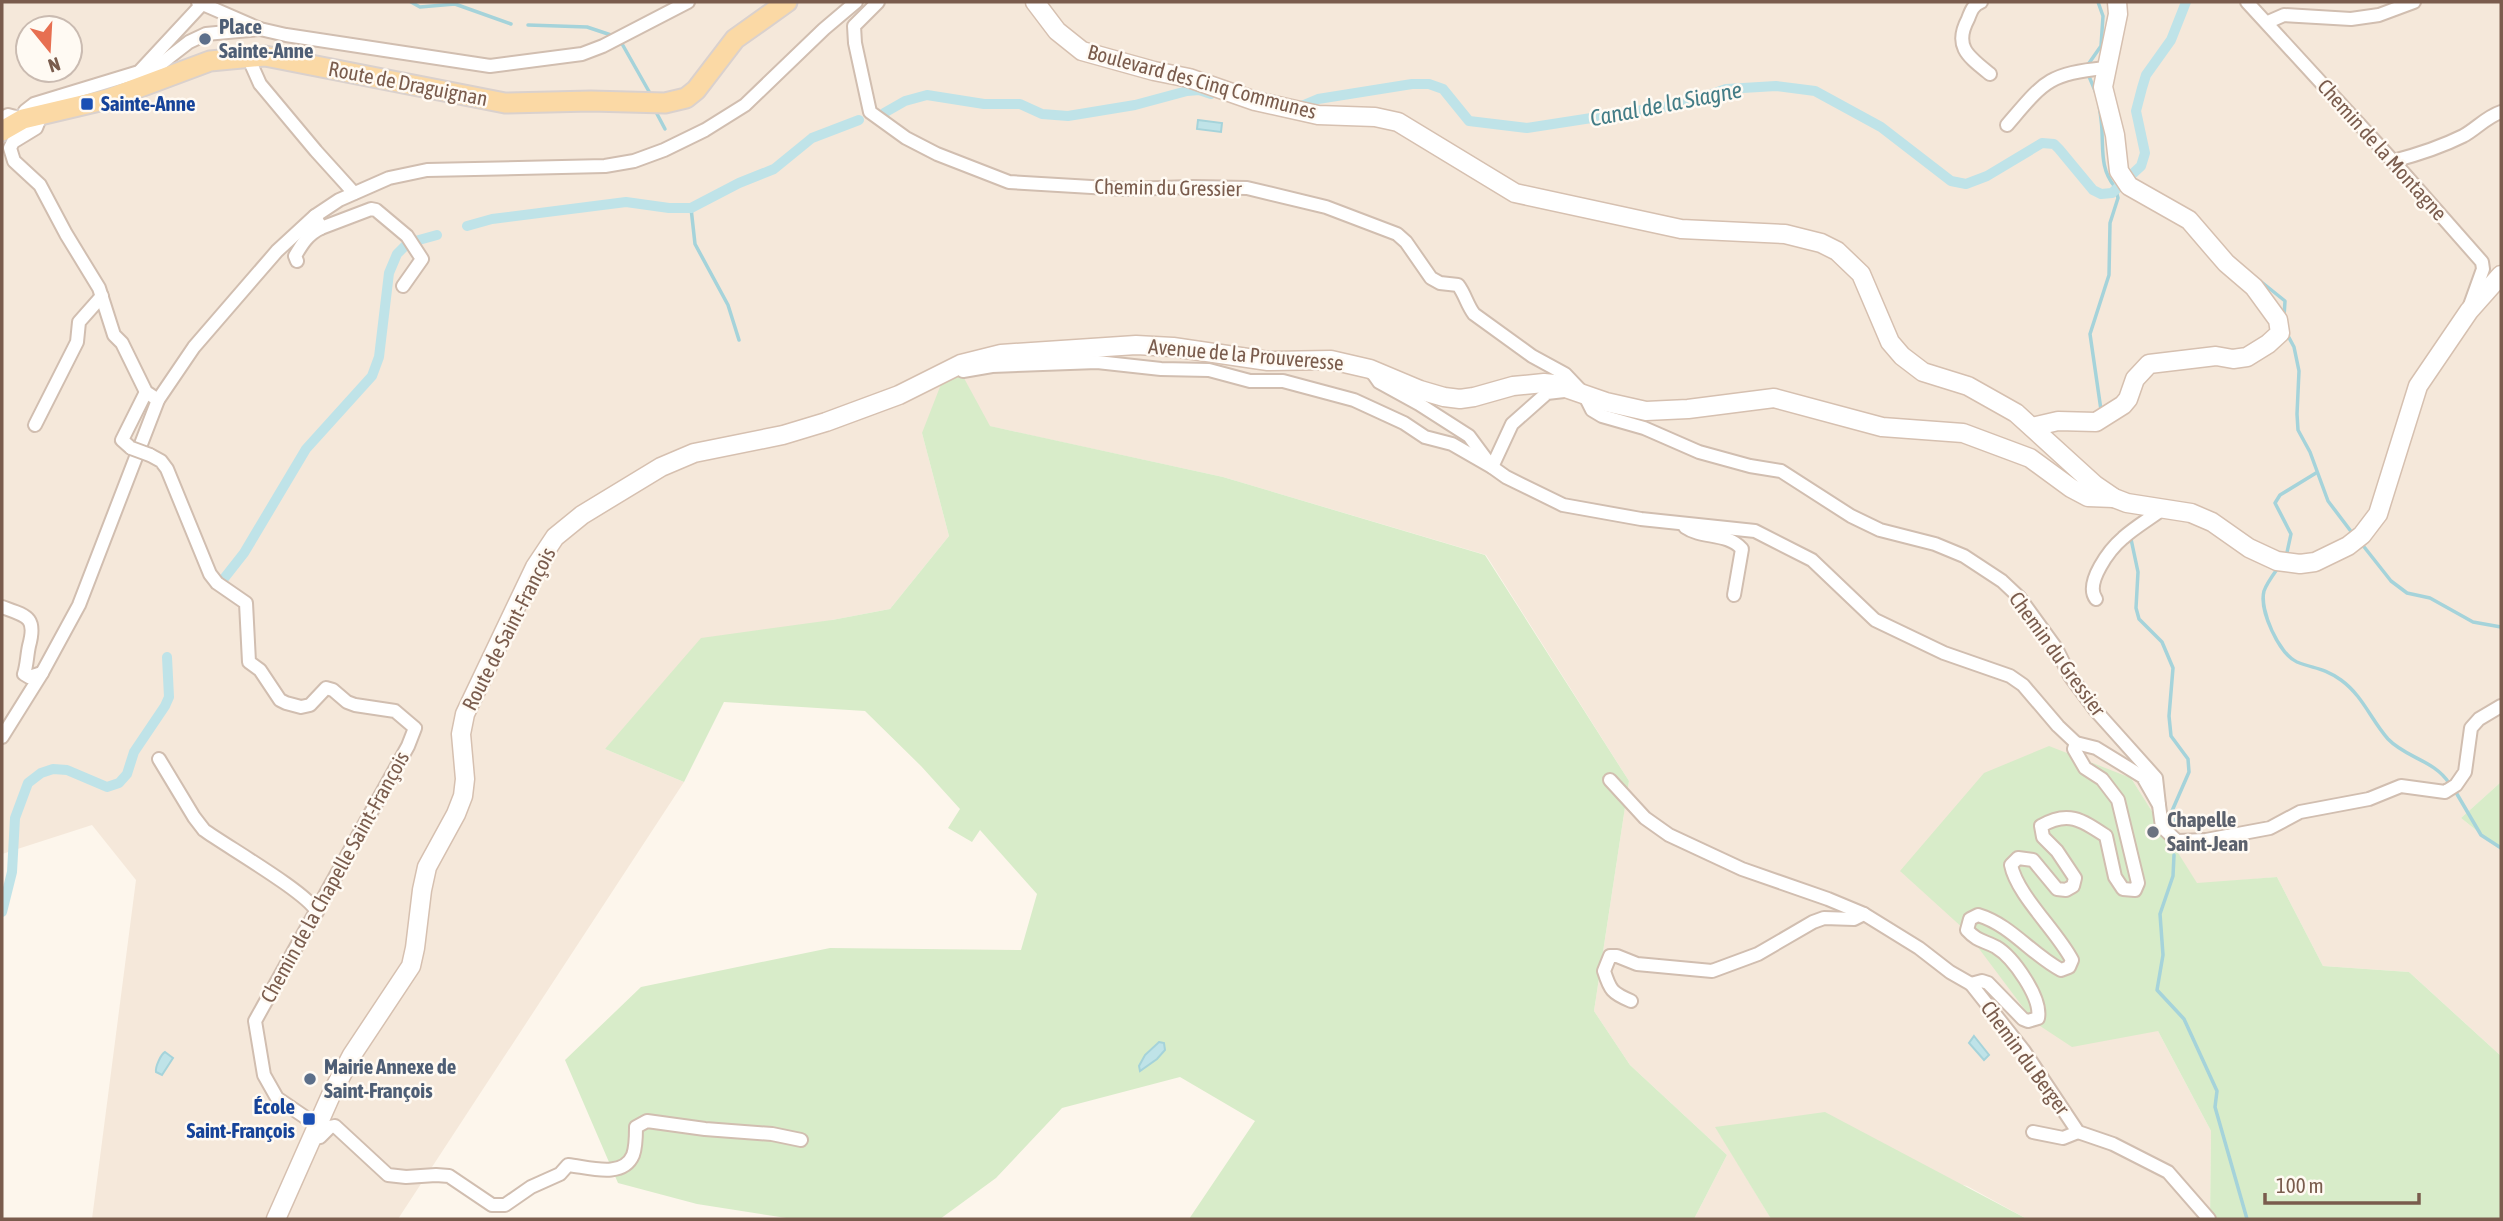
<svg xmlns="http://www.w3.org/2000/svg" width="2503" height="1221" viewBox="0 0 2503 1221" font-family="'Asap Condensed',sans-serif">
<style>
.residential{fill:#f5e8da;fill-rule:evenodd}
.green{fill:#d8ecc9}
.water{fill:#bfe3e8;stroke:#a5d3da;stroke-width:2}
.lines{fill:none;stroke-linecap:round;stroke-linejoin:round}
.stream{stroke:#a5d3da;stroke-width:3.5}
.canal{stroke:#bfe3e8;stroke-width:10}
.street-casing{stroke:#d1beb0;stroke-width:16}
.secondary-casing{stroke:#d6c0b0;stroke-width:21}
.primary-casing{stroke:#dad1cd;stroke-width:23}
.street{stroke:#fff;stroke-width:12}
.secondary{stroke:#fff;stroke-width:18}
.primary{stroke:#fbd9a5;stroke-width:19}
.street-bridge-casing{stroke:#d1beb0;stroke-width:16;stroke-linecap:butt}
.street-bridge{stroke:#fff;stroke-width:12}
.service-dot{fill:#5c6f8a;stroke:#fffaf3;stroke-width:2.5}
.transit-dot{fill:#1a4fb4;stroke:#fffaf3;stroke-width:2.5}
.worship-dot{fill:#6b7280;stroke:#fffaf3;stroke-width:2.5}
.labels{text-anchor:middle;stroke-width:5;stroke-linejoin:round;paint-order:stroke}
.service-label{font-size:21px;font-weight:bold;fill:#4e5e75;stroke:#fffaf3;text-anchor:start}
.street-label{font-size:21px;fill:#7a5c4d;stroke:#fffaf3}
.transit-label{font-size:21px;font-weight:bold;fill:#164399;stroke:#fffaf3;text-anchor:start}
.worship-label{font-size:21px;font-weight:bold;fill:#5b616d;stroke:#fffaf3;text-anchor:start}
.water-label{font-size:23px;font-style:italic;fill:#437c86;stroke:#fffaf3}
</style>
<rect width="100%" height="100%" fill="#fdf6ec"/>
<path class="residential" d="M 2,2 L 2501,2 L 2501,782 L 2461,818 L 2501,850 L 2501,1056 L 2409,972 L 2323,966 L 2277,877 L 2197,884 L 2131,778 L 2158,1031 L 2211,1131 L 2210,1219 L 2027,1219 L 1967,1186 L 1716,1127 L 1771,1219 L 1694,1219 L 1727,1155 L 1630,1065 L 1594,1011 L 1629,781 L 1486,555 L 1223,477 L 989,426 L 922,433 L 949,536 L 890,609 L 832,620 L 605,749 L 684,782 L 398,1219 L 92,1219 L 136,880 L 92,825 L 2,854 ZM 28,28 L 70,28 L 70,70 L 28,70 Z"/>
<g class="green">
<path d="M 952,356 L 990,426 L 1223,477 L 1485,555 L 1629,781 L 1594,1011 L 1630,1065 L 1727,1155 L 1694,1219 L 1189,1219 L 1255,1121 L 1180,1077 L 1062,1108 L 996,1178 L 940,1219 L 793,1219 L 697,1204 L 618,1183 L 565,1060 L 641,987 L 830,948 L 1021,950 L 1037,894 L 980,830 L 972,842 L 948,828 L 960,809 L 921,766 L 865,711 L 724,702 L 684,782 L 605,749 L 701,638 L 832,620 L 890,609 L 949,536 L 922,433 Z"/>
<path d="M 2049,746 L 2131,778 L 2197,883 L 2277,877 L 2323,966 L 2409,972 L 2501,1056 L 2501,1219 L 2210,1219 L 2211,1131 L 2158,1031 L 2072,1047 L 2034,1022 L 1965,930 L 1900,871 L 1984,773 Z"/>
<path d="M 2501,782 L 2501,850 L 2461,818 Z"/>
<path d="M 1825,1112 L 2027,1219 L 1771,1219 L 1715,1127 Z"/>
</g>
<g class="water">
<path d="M 1198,120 L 1222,123 L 1221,132 L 1197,129 Z"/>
<path d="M 1974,1036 L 1989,1055 L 1984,1060 L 1969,1043 Z"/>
<path d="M 1159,1042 L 1164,1043 L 1165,1050 L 1157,1059 L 1140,1071 L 1139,1066 L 1145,1055 Z"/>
<path d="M 165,1052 L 173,1058 L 162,1075 L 156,1072 C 155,1067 161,1054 165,1052 Z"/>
</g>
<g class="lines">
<g class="stream">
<path d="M 411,2 L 420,7 L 455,4 L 511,24"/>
<path d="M 528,25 L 587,27 L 611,35"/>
<path d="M 621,42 L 651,95"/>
<path d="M 2087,66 L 2101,46 L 2103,16 L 2098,2"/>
<path d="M 2088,74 L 2096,93"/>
<path d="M 2099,103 C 2100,113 2102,123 2102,132 C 2103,153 2101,170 2115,187 L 2122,187"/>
<path d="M 656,112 L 665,129"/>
<path d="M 691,208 L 695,244 L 728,305 L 739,340"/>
<path d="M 2249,272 L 2285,301 L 2284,317"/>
<path d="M 2286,332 L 2294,347 L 2299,371 L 2297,414 L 2298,430 L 2310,452 L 2328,501 L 2353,534"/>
<path d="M 2101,410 L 2090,334 L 2109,275 L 2110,223 L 2118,198 L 2115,187"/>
<path d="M 2131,539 L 2138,572 L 2136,608 L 2139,619 L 2162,642 L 2173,668 L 2169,716 L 2171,736 L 2188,759 L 2189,772 L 2172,811 L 2174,823"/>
<path d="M 2361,543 L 2391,581 L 2407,593 L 2430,598 L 2473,622 L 2501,627"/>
<path d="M 2286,557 L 2291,534 L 2275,503 L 2280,495 L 2316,473"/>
<path d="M 2278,568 C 2273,575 2267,583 2264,591 C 2259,610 2279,654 2297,662 C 2314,669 2323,667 2341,680 C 2363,696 2371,720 2388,739 C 2406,758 2434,760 2449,783"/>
<path d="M 2454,789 L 2481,835 L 2501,848"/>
<path d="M 2174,855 L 2173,876 L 2160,914 L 2163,955 L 2157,990 L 2184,1019 L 2217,1091 L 2215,1107 L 2247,1219"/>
</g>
<g class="canal">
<path d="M 1299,107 L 1318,99 L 1412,84 L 1429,84 L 1443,89 L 1469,121 L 1527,128 L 1688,103 L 1726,89 L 1776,86 L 1815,91 L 1881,127 L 1951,181 L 1966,184 L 1987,176 L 2042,143 L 2054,144 L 2059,149 L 2093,190 L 2101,194 L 2112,193 L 2141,166 L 2145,153 L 2136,111 L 2142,88 L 2146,75 L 2171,40 L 2186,2"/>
<path d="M 884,113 L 905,101 L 927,95 L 984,104 L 1020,104 L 1042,114 L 1068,116 L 1135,105 L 1187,91 L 1199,90 L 1211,94"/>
<path d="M 467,226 L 492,219 L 626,202 L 669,208 L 691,208 L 739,183 L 774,169 L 812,138 L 859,120"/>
<path d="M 222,581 L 244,553 L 306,449 L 372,376 L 379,357 L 389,273 L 397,254 L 408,243 L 437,235"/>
<path d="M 2,912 L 12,872 L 15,818 L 28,783 L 41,773 L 53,769 L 67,770 L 107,787 L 119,783 L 127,774 L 134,752 L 165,706 L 169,697 L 167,657"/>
</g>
<g class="street-casing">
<g id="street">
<path d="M 198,2 L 260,29 L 286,35 L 490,66 L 582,54 L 603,46 L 688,2"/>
<path d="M 878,2 L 854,26 L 855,43 L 870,112 L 906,138 L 937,154 L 1009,182 L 1125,189 L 1193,187 L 1247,188 L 1326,207 L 1397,234 L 1406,242 L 1431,278 L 1440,283 L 1458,285 C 1465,294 1467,305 1474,314 L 1532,356 L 1565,374 L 1584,394 L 1592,410 L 1602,416 L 1644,428 L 1699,452 L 1750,466 L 1781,471 L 1851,516 L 1880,530 L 1935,544 L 1964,556 L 2002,581 L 2019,597 L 2056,648 L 2070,676 L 2096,711 L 2156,778 L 2159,805"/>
<path d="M 1981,2 C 1973,5 1971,11 1968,19 C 1953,47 1969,57 1990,74"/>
<path d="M 2247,2 L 2393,161 L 2482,262 L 2483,269 L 2469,308"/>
<path d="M 2268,22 L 2284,15 L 2351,19 L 2379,15 L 2414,2"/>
<path d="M 248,57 L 260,84 L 316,151 L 354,193"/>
<path d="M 139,72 L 158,66 L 189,42 L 206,34 L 260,29"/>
<path d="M 42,113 L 36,128 L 13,142 L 10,148 L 14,161 L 40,185 L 66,234 L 99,288 L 114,335 L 122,343 L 146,392 L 158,400"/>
<path d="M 2,118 L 8,115 L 23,119 L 25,111 L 34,104 L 139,72 L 204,2"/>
<path d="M 2007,125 C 2044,82 2047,74 2105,68"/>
<path d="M 2393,161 C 2416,155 2441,147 2463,136 C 2476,129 2486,117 2501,112"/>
<path d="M 315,216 L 321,228 L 371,209 L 376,210 L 407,236 L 422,259 L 403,286"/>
<path d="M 297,261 L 295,256 C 302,244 308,234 321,228"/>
<path d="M 1370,369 L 1379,382 L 1419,404 L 1469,436 L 1492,467 L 1506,477 L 1563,505 L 1641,519 L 1755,531 L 1812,560 L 1875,620 L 1944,653 L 2010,676 L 2023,685 L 2058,726 L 2076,743 L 2096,748 L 2143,777 L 2159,805 L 2162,827 L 2177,841 L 2206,840 L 2270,828 L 2300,812 L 2369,799 L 2401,786 L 2445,792 L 2456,785 L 2465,772 L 2471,728 L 2479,719 L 2501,706"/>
<path d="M 963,371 L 992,366 L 1097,362 L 1161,369 L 1209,370 L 1250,381 L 1283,381 L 1354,400 L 1404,423 L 1425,437 L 1452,444 L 1492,467 L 1512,424 L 1547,393 L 1564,391"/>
<path d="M 35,425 L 77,342 L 79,322 L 102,296"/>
<path d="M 131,448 L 122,440 L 146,392"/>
<path d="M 150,455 L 161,461 L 167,469 L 210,574 L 217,583 L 246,603 L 249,662 L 260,670 L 280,700 L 286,703 L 301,707 L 310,705 L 326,688 L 333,690 L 347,702 L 355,705 L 395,711 L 415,728 L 408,746 L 255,1021 L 264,1075 L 277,1098 L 318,1126"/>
<path d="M 1685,527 C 1702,539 1727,532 1742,549 L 1734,595"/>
<path d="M 2096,599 C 2084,583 2110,549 2123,538 C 2135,527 2151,518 2164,508"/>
<path d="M 2,607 C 27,616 37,617 29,646 C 27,655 27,665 24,674 L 29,677 L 42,673"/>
<path d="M 2,737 L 42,673 L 79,605 L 158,400 L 194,347 L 277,251 L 315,216 L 339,200 L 389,178 L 427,170 L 605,166 L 634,161 L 664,150 L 705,130 L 745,105 L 824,29 L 856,2"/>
<path d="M 2076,743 L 2074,749 L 2085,768 L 2102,779 L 2118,800 L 2138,883 L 2135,890 L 2123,889 L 2115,877 L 2106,836 C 2082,820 2068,810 2041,826 L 2043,837 L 2057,851 L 2075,878 L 2073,886 L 2066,890 L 2057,889 L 2033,860 L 2018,858 L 2011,865 C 2017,895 2057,931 2072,960 L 2069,967 L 2061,970 C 2031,954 2011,925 1978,915 L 1970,919 L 1967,930 C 1978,942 1983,940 1996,947 C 2013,957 2042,998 2038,1018 L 2028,1021 L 2023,1019 L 1988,983 L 1982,981 L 1971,984 L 2024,1051 L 2078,1132 L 2113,1144 L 2168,1172 L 2209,1219"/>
<path d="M 159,759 L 194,817 L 204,830 C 226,846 308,893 317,912"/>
<path d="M 1610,780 L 1645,818 L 1669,835 L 1742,869 L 1828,899 L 1864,914 L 1919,948 L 1950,972 L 1971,984"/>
<path d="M 1631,1001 C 1612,993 1610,990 1604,971 L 1610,956 L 1617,956 L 1637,964 L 1712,971 L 1758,954 L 1813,922 L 1824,918 L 1854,919 L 1864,914"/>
<path d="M 2033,1132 L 2063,1138 L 2078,1132"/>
<path d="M 313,1138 L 320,1137 L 330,1127 L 335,1126 L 388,1175 L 406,1177 L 436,1175 L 449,1176 L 492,1205 L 505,1205 L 531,1187 L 560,1174 L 568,1165 C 588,1167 623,1179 633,1155 C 636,1147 636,1136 636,1127 L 647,1121 L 705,1129 L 772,1134 L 801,1140"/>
</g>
</g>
<g class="secondary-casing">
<g id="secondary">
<path d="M 1035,2 L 1057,31 L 1082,51 L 1154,71 L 1189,78 L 1255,101 L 1318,115 L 1375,117 L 1398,122 L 1515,193 L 1681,229 L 1785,234 L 1821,243 L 1837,251 L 1861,274 L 1890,342 L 1902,356 L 1923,372 L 1968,386 L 2016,413 L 2095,485 L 2114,498 L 2127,503 L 2191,513 L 2212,522 L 2249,548 L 2277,561 L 2300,564 L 2315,562 L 2348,546 L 2362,535 L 2378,514 L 2418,386 L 2469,311 L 2501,275"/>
<path d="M 2032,427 L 2058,421 L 2096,422 L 2123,405 L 2128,399 L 2135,379 L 2149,364 L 2216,356 L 2233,359 L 2247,357 L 2268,344 L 2280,333 L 2278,320 L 2254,287 L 2226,263 L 2189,220 L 2129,186 L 2119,171 L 2115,135 L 2103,87 L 2118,14 L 2117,2"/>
<path d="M 276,1219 L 331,1095 L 352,1055 L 411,966 L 415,948 L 422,890 L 427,867 L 456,814 L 463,796 L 465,779 L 461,734 L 465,714 L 535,567 L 555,537 L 582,515 L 661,467 L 694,453 L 783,435 L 826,422 L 899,395 L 961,364 L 1001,354 L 1136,345 L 1173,347 L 1268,361 L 1331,360 L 1370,369 L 1420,390 L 1444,397 L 1460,399 L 1474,397 L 1513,386 L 1544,383 L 1554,384 L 1606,402 L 1646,411 L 1688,409 L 1774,398 L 1882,427 L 1963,433 L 2030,458 L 2071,488 L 2088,497 L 2114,498"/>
</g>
</g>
<g class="primary-casing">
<path id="primary" d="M 2,131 L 23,119 L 108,99 L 210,61 L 265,56 L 505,103 L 591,101 L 665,103 L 686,98 L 696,90 L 735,39 L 787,2"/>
</g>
<use href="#street" class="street"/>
<use href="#secondary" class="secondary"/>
<use href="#primary" class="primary"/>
<g class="street-bridge-casing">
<path id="street-bridge" d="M 131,448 L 150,455"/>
</g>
<use href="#street-bridge" class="street-bridge"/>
</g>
<g class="service-dot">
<circle cx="205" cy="39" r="7"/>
<circle cx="310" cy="1079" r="7"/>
</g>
<g class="transit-dot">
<rect x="80" y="97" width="14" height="14" rx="3.5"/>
<rect x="302" y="1112" width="14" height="14" rx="3.5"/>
</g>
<circle class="worship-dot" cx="2153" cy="832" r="7"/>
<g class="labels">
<g class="service-label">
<text x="219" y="34">Place<tspan x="219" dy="24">Sainte-Anne</tspan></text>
<text x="324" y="1074">Mairie Annexe de<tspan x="324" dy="24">Saint-François</tspan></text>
</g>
<g class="street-label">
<text transform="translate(1202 82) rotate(15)" y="7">Boulevard des Cinq Communes</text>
<text transform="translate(408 84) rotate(11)" y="7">Route de Draguignan</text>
<text transform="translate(2382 150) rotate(48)" y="7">Chemin de la Montagne</text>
<text transform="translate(1168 188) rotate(1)" y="7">Chemin du Gressier</text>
<text transform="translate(1246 355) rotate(5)" y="7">Avenue de la Prouveresse</text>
<text transform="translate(509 629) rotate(-63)" y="7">Route de Saint-François</text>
<text transform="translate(2057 654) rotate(54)" y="7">Chemin du Gressier</text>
<text transform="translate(335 877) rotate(-61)" y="7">Chemin de la Chapelle Saint-François</text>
<text transform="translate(2025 1058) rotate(54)" y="7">Chemin du Berger</text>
</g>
<g class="transit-label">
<text x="101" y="111">Sainte-Anne</text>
<text x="295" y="1114" text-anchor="end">École<tspan x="295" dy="24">Saint-François</tspan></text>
</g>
<g class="worship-label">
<text x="2167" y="827">Chapelle<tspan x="2167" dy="24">Saint-Jean</tspan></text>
</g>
<g class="water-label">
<text transform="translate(1666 104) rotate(-11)" y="8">Canal de la Siagne</text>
</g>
</g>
<rect width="2503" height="1221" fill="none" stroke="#7a5c4d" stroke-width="7"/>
<g transform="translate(49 49) rotate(162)"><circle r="33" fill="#fffaf3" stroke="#cabbb1" stroke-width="2"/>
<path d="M0-5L12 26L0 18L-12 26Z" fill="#e76f51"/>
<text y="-10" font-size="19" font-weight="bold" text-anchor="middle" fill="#7a5c4d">N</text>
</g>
<path d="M2265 1193v10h154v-10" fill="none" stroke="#7a5c4d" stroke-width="3.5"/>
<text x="2276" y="1193" font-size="21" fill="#7a5c4d" stroke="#fffaf3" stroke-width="5" paint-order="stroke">100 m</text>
</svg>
